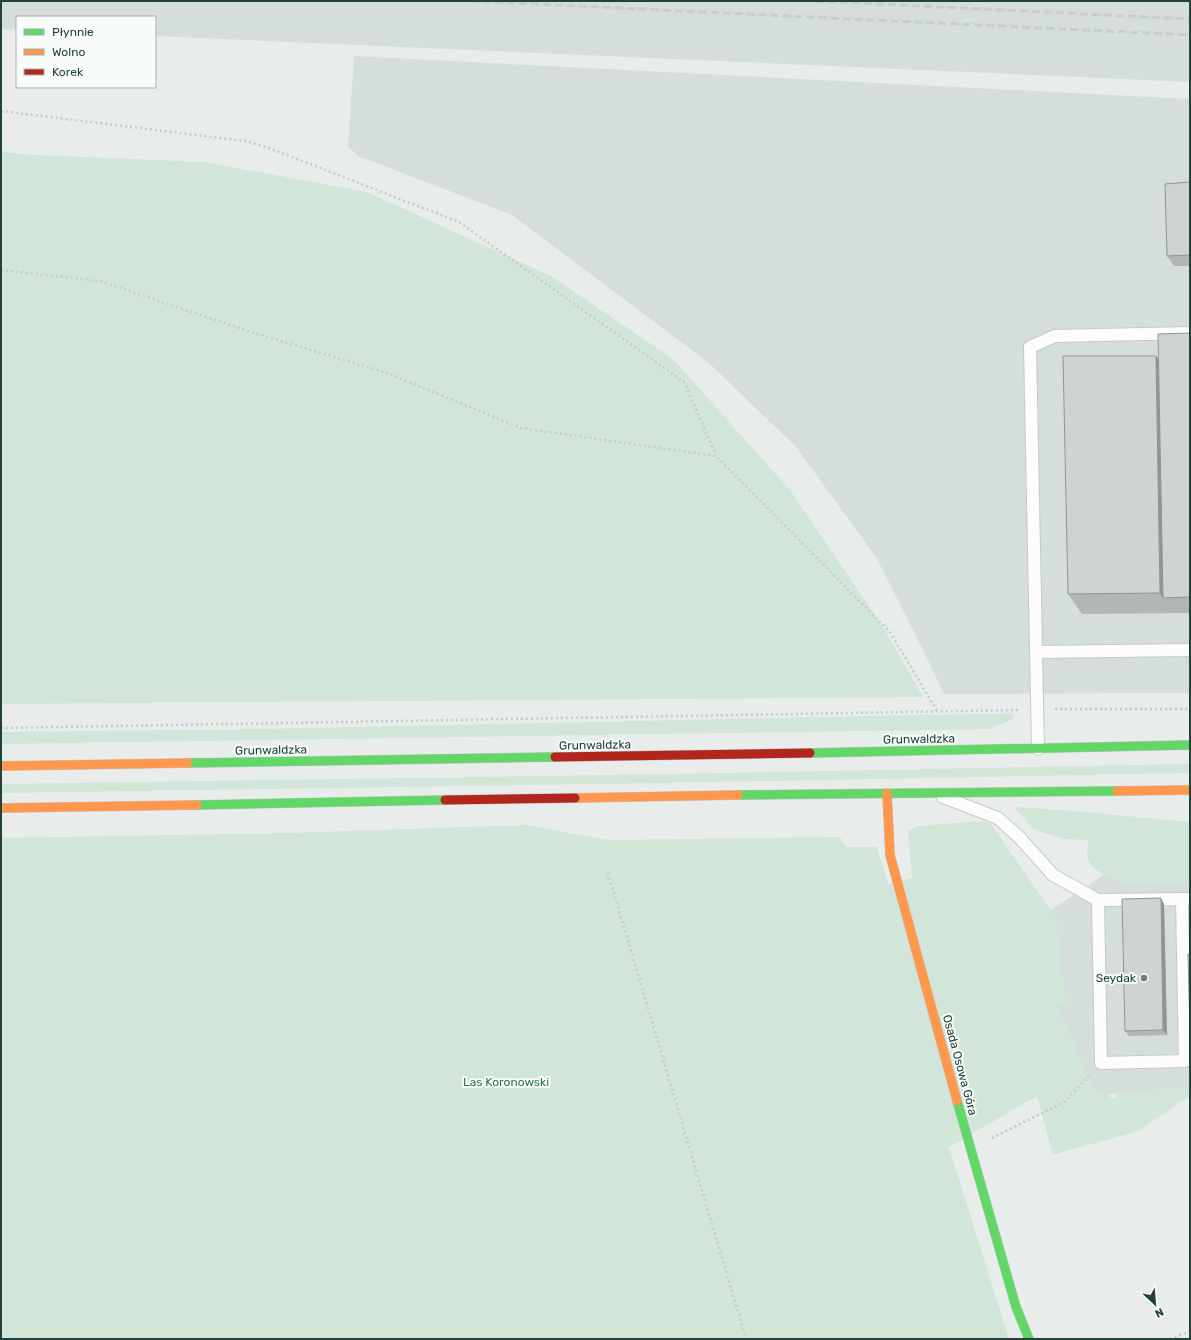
<svg xmlns="http://www.w3.org/2000/svg" width="1191" height="1340" viewBox="0 0 1191 1340" font-family="Rubik,sans-serif">
<style>
.built{fill:#d6dedb}
.green{fill:#d1e6d8}
.lines{fill:none;stroke-linecap:round;stroke-linejoin:round}
.lane-casing{stroke:#c5cac8;stroke-width:14}
.fast-casing{stroke:#c3cbc8;stroke-width:10}
.slow-casing{stroke:#c3cbc8;stroke-width:10}
.jam-casing{stroke:#c3cbc8;stroke-width:10}
.path{stroke:#c3ccca;stroke-width:2.5;stroke-dasharray:2 3;stroke-linecap:butt}
.lane{stroke:#fcfcfc;stroke-width:12}
.fast{stroke:#63d668;stroke-width:9}
.slow{stroke:#ff974d;stroke-width:9}
.jam{stroke:#b3261e;stroke-width:9}
.rail{stroke:#c9cdcc;stroke-width:3;stroke-dasharray:8 4;stroke-linecap:butt}
.wall{fill:#b2b6b5}
.shaded-wall{fill:#919493}
.building{fill:#cfd4d2;stroke:#919493}
.poi-dot{fill:#697e78;stroke:#f7fbf9;stroke-width:1.5}
.labels{text-anchor:middle;stroke-width:4;stroke-linejoin:round;paint-order:stroke}
.street-label{font-size:12px;fill:#24423a;stroke:#f7fbf9}
.poi-label{font-size:12px;fill:#24423a;stroke:#f7fbf9;text-anchor:end}
.park-label{font-size:12px;fill:#2d7a4b;stroke:#f7fbf9}
</style>
<rect width="100%" height="100%" fill="#e8edeb"/>
<g class="built">
<path d="M 1,1 L 1190,1 L 1190,82 L 155,36 L 155,17 L 17,17 L 17,30 L 1,29 Z"/>
<path d="M 354,56 L 1190,99 L 1190,693 L 944,694 L 922,648 L 876,557 L 796,447 L 710,364 L 512,215 L 358,156 L 348,147 Z"/>
<path d="M 1111,870 L 1190,878 L 1190,1088 L 1091,1096 L 1049,1004 L 1038,919 Z"/>
</g>
<g class="green">
<path d="M 1,152 L 35,155 L 205,162 L 367,192 L 551,276 L 673,359 L 790,490 L 885,630 L 923,697 L 1,704 Z"/>
<path d="M 1013,713 L 1013,719 L 991,729 L 1,744 L 1,732 L 262,729 Z"/>
<path d="M 1190,764 L 1190,773 L 664,783 L 1,793 L 1,784 L 671,774 Z"/>
<path d="M 1014,807 L 1063,810 L 1190,822 L 1190,884 L 1129,884 C 1113,878 1088,873 1087,853 C 1087,849 1088,844 1089,840 L 1064,839 L 1034,830 Z"/>
<path d="M 981,821 L 991,824 L 1056,918 L 1066,1003 L 1056,1006 C 1071,1035 1083,1065 1097,1094 L 1108,1093 L 1112,1099 L 1115,1099 L 1118,1092 L 1190,1087 L 1190,1096 L 1138,1131 L 1053,1155 L 1037,1096 L 949,1147 L 1009,1339 L 1,1339 L 1,838 L 287,833 L 527,825 L 609,840 L 840,837 L 846,847 L 877,847 L 888,884 L 912,878 L 908,831 L 917,826 Z"/>
</g>
<g class="lines">
<g class="lane-casing">
<g id="lane">
<path d="M 1037,652 L 1190,650"/>
<path d="M 1038,749 L 1030,347 L 1055,336 L 1190,333"/>
<path d="M 943,797 L 998,818 L 1020,838 L 1053,875 L 1098,900 L 1190,899"/>
<path d="M 1098,900 L 1101,1063 L 1185,1061 L 1182,899"/>
</g>
</g>
<g class="fast-casing">
<g id="fast">
<path d="M 810,753 L 1190,745"/>
<path d="M 188,763 L 555,757"/>
<path d="M 738,795 L 1117,791"/>
<path d="M 197,805 L 445,800"/>
<path d="M 957,1101 L 1016,1307 L 1029,1339"/>
</g>
</g>
<g class="slow-casing">
<g id="slow">
<path d="M 1,766 L 188,763"/>
<path d="M 1117,791 L 1190,790"/>
<path d="M 887,793 L 890,855 L 957,1101"/>
<path d="M 575,798 L 738,795"/>
<path d="M 1,808 L 197,805"/>
</g>
</g>
<g class="jam-casing">
<g id="jam">
<path d="M 555,757 L 810,753"/>
<path d="M 445,800 L 575,798"/>
</g>
</g>
<g class="path">
<path d="M 1,111 L 245,141 L 269,148 L 459,222 L 684,382 L 716,455"/>
<path d="M 1,270 L 100,281 L 248,331 L 387,373 L 521,428 L 716,456 L 890,632 L 937,711"/>
<path d="M 1055,709 L 1190,709"/>
<path d="M 1,728 L 1018,710"/>
<path d="M 608,873 L 746,1339"/>
<path d="M 992,1138 L 1064,1102 L 1089,1076"/>
<path d="M 1170,1339 L 1190,1331"/>
</g>
<use href="#lane" class="lane"/>
<use href="#fast" class="fast"/>
<use href="#slow" class="slow"/>
<use href="#jam" class="jam"/>
<g class="rail">
<path d="M 471,1 L 1190,35"/>
<path d="M 816,1 L 1190,19"/>
</g>
</g>
<g class="wall">
<path d="M 1190,182 L 1190,266 L 1174,266 L 1167,256 Z"/>
<path d="M 1190,333 L 1190,613 L 1082,614 L 1068,594 L 1156,356 L 1159,360 Z"/>
<path d="M 1164,904 L 1167,1035 L 1129,1036 L 1125,1031 Z"/>
</g>
<g class="shaded-wall">
<path d="M 1156,356 L 1170,376 L 1163,598 L 1160,593 Z"/>
<path d="M 1161,898 L 1164,904 L 1167,1035 L 1163,1030 Z"/>
</g>
<g class="building">
<path d="M 1190,182 L 1190,255 L 1167,256 L 1165,184 Z"/>
<path d="M 1190,333 L 1190,597 L 1163,598 L 1158,334 Z"/>
<path d="M 1063,356 L 1156,356 L 1160,593 L 1068,594 Z"/>
<path d="M 1161,898 L 1163,1030 L 1125,1031 L 1122,899 Z"/>
<path d="M 1188,954 L 1190,954 L 1190,1034 Z"/>
</g>
<circle class="poi-dot" cx="1144" cy="978" r="4"/>
<g class="labels">
<g class="street-label">
<text transform="translate(919 739) rotate(-1)" y="4">Grunwaldzka</text>
<text transform="translate(595 745) rotate(-1)" y="4">Grunwaldzka</text>
<text transform="translate(271 750) rotate(-1)" y="4">Grunwaldzka</text>
<text transform="translate(960 1065) rotate(75)" y="4">Osada Osowa Góra</text>
</g>
<g class="poi-label">
<text x="1136" y="982">Seydak</text>
</g>
<g class="park-label">
<text x="506" y="1086">Las Koronowski</text>
</g>
</g>
<rect width="1191" height="1340" fill="none" stroke="#24423a" stroke-width="4"/>
<rect x="16" y="16" width="140" height="72" fill="#f7fbf9" stroke="#a3b1ad"/>
<rect x="24" y="29" width="20" height="6" fill="#63d668" stroke="#a3b1ad"/>
<text x="52" y="36" font-size="12" fill="#24423a">Płynnie</text>
<rect x="24" y="49" width="20" height="6" fill="#ff974d" stroke="#a3b1ad"/>
<text x="52" y="56" font-size="12" fill="#24423a">Wolno</text>
<rect x="24" y="69" width="20" height="6" fill="#b3261e" stroke="#a3b1ad"/>
<text x="52" y="76" font-size="12" fill="#24423a">Korek</text>
<g transform="translate(1155 1304) rotate(154)" stroke="#f7fbf9" stroke-width="3" paint-order="stroke">
<path d="M0-3L7 15L0 10L-7 15Z" fill="#24423a"/>
<text y="-6" font-size="11" font-weight="bold" text-anchor="middle" fill="#24423a">N</text>
</g>
</svg>
